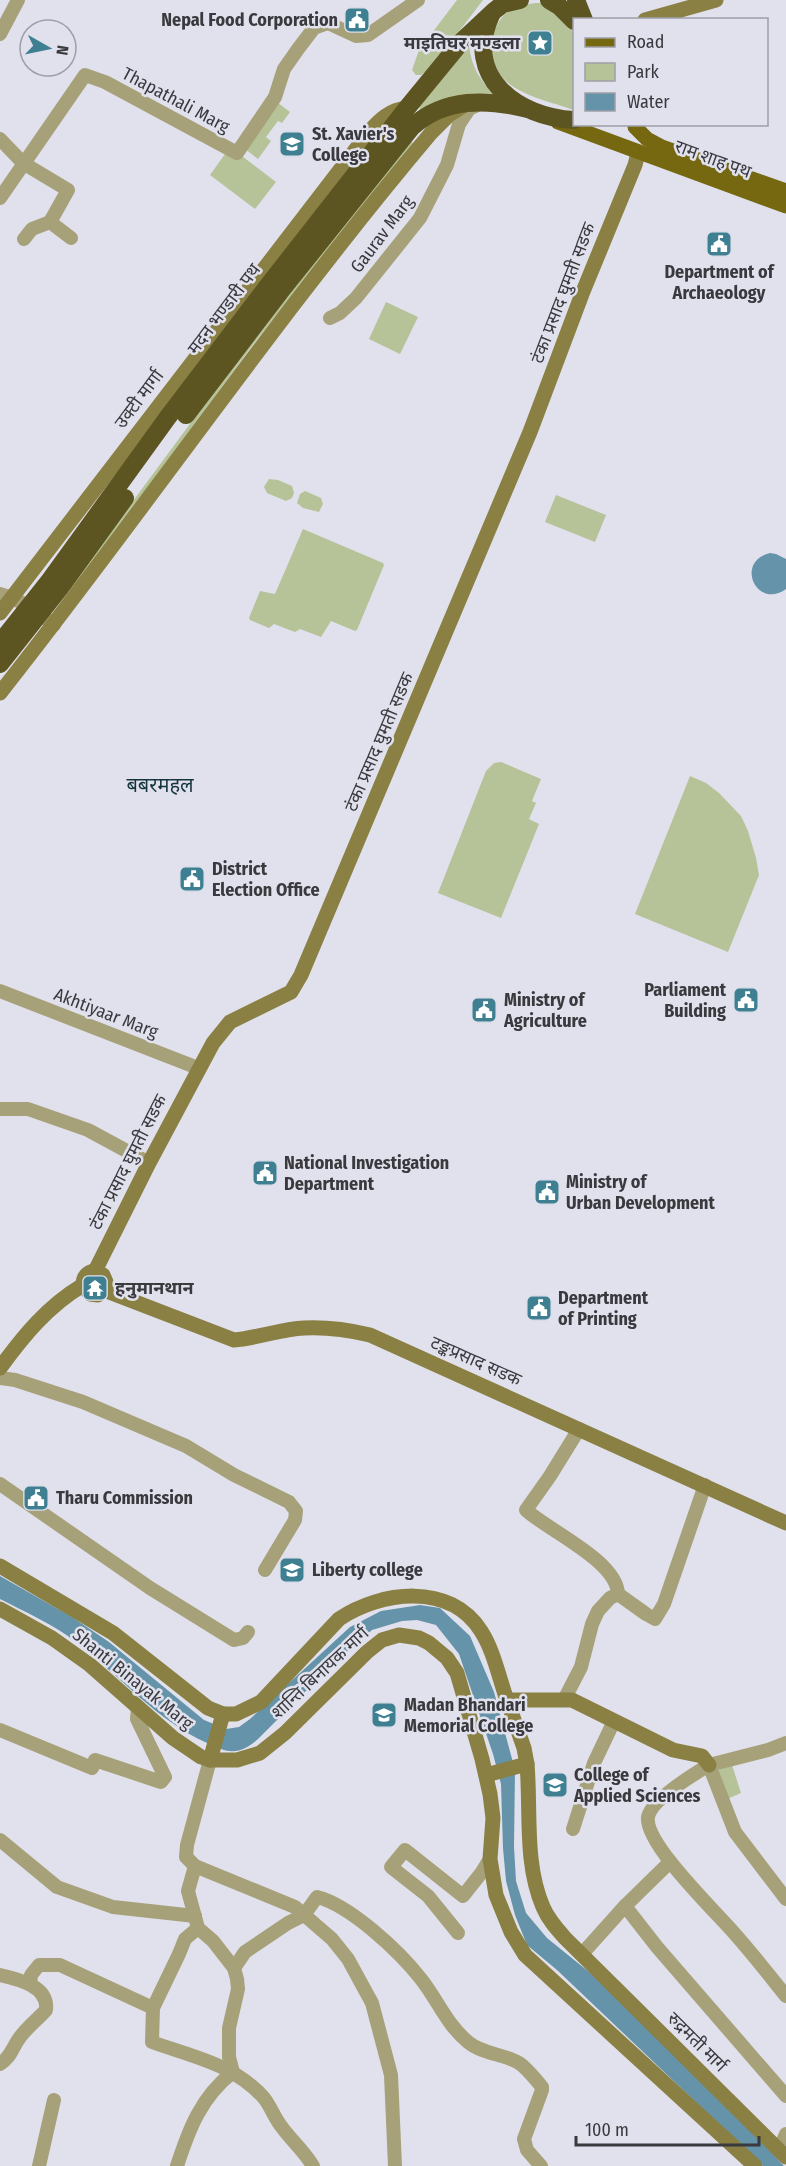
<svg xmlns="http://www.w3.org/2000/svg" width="786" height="2166" viewBox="0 0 786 2166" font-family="'Fira Sans Condensed','Noto Sans Devanagari',sans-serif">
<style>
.green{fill:#b6c298}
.water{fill:#6593a9}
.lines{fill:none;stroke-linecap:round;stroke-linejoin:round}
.street{stroke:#a7a17a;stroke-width:14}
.secondary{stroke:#8a8044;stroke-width:15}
.primary{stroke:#756810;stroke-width:15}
.highway{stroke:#5d5521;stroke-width:18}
.labels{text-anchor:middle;stroke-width:5;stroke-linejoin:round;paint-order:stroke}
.poi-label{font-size:18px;font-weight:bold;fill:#39393e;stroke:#e1e1ed;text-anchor:start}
.street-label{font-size:18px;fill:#39393e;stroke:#e1e1ed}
.neighbourhood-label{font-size:20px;fill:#14343d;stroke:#e1e1ed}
</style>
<rect width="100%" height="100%" fill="#e1e1ed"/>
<g class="green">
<path d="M 457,0 L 483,0 L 432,67 L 421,75 L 416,75 L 412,70 L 419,50 Z"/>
<path d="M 536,3 L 545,3 L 569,24 L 574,35 L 574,110 C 552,102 524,97 506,81 C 487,64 487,26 509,11 C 517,6 526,4 536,3 Z"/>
<path d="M 469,45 C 471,66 480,81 495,95 C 467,93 445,96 420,110 L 419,106 Z"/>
<path d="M 273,99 L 290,112 L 282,123 L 278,121 L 266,137 L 271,141 L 258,159 L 240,145 Z"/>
<path d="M 410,141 L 413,143 L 252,346 L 71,591 L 68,589 L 249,344 Z"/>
<path d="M 230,147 L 276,182 L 255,209 L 210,175 Z"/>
<path d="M 386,302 L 418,317 L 400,354 L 369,339 Z"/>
<path d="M 269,479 L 278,480 L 292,486 L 294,493 L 292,498 L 286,501 L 267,493 L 264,487 Z"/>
<path d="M 305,491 L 321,498 L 323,504 L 319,512 L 303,508 L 297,503 L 300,494 Z"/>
<path d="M 556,495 L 606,515 L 595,542 L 545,522 Z"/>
<path d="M 303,529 L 383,563 L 384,565 L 357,630 L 355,631 L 331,621 L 321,637 L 300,629 L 295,632 L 274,624 L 269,628 L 250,620 L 249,618 L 260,591 L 275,594 Z"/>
<path d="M 501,762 L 541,779 L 532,801 L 536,803 L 529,819 L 539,824 L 501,918 L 438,893 L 486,771 L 494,763 Z"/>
<path d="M 690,776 L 706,783 L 719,793 L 741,816 L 748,831 L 756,858 L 759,875 L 728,952 L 635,914 Z"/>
<path d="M 732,1765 L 741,1793 L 725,1800 L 715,1771 Z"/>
</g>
<g class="water">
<path d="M 770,553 L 776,554 L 786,559 L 786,589 C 757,610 734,562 770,553 Z"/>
<path d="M 0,1576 L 72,1617 L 109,1642 L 204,1720 L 226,1729 L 239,1727 L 250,1719 L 350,1627 L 381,1611 L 420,1605 L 440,1608 L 470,1636 L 494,1692 L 515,1770 L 514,1847 L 516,1881 L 526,1913 L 547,1938 L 589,1972 L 719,2095 L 784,2166 L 763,2166 L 557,1970 L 527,1945 L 515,1915 L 506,1881 L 503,1848 L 501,1784 L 493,1754 L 459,1654 L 436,1625 L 417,1620 L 402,1621 L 372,1630 L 336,1661 L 258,1739 C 249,1747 241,1752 229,1751 C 221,1750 214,1746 207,1743 C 156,1720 120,1676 76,1642 C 53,1624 25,1612 0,1599 Z"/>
</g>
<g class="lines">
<g class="street">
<path d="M 0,34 L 18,0"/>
<path d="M 0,139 L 23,163 L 68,190 L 50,222 L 32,229 L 24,239"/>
<path d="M 0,198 L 85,75 L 105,82 L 237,153 L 275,97 L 284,69 L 298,49 L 314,28 L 328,23 L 356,36 L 368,35 L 418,0"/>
<path d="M 50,222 L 71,238"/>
<path d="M 330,318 L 340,313 L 356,298 L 420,218 L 447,165 L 459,124 L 469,109 L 480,104"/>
<path d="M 0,594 C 22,600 36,611 54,625"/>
<path d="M 0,991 L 198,1068"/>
<path d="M 0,1109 L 28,1109 L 88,1130 L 149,1163"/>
<path d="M 0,1378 L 15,1380 L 83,1402 L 186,1446 L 234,1475 L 289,1502 L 296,1511 L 295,1520 L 265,1570"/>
<path d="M 579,1429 L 550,1476 L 526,1510 C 549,1531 617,1561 618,1594"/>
<path d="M 0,1484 L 150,1588 L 234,1640 L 243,1638 L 248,1632"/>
<path d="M 565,1698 L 581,1667 L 592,1624 L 598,1611 L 610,1598 L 618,1594 L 646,1614 L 655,1619 L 664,1604 L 705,1485"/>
<path d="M 0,1730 L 92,1768 L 95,1760 L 161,1782 L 165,1777 L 137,1719 L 138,1707"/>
<path d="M 786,1743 L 768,1750 L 709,1765 L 735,1832 L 786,1899"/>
<path d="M 210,1760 L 187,1845 L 186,1857 L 195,1866 L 295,1907 L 332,1939 L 348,1959 L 372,2003 L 391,2075 L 395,2166"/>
<path d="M 709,1765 C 694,1774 651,1800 648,1817 C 644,1843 715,1911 734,1933 C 752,1953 769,1975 786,1996"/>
<path d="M 573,1829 L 594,1763 L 614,1721"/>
<path d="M 0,1840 L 57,1887 L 113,1907 L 195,1916"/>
<path d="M 625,1906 L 670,1862"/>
<path d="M 458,1933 L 428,1896 L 391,1867 L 405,1850 L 463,1896 L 482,1872 L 490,1859"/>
<path d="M 582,1954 L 625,1906 L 657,1947 L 786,2096"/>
<path d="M 234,1968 L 245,1952 L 288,1923 L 304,1915 L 317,1897 C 350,1905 400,1952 421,1979 C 437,1999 447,2025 468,2042 C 482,2054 504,2054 519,2063 C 527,2068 535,2079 542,2087 L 542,2090 L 524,2139 L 527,2150 L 541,2166"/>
<path d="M 0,1975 C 18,1979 49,1986 46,2010 C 37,2020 25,2029 18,2040 C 12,2049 10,2058 0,2064"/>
<path d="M 30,1984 L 31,1975 L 39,1965 L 60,1965 L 153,2008 L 152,2042 C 193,2057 234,2064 264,2098 C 271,2107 274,2117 281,2126 C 291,2140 304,2151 313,2166"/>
<path d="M 153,2008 L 179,1954 L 185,1939 L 198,1928"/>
<path d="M 779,2151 L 786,2134"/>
<path d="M 39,2166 L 54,2100"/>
<path d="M 177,2166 C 189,2129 201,2097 233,2072 L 229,2057 L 229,2028 L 238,1989 L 237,1979 L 234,1968 L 213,1941 L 198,1928 L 188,1891 L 195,1866"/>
</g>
<g class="secondary">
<path d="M 645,20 L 716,0"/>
<path d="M 0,613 L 369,132 C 380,119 390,110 407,108"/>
<path d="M 0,693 C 146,508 279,313 431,133 L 449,115 L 463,106"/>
<path d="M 95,1271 L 149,1163 L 213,1043 L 230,1022 L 291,992 L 301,975 L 530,432 L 582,294 L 635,165 L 638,153"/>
<path d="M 83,1285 L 90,1294 L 98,1295 L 104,1290 L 234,1340 C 258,1338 281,1329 304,1328 C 325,1327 349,1330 370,1335 L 786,1523"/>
<path d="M 0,1368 C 24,1335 48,1306 83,1285 C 83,1277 87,1272 95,1271 L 103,1275 L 106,1282 L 104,1290"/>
<path d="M 0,1566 L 113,1633 L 208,1708 L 223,1714 L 236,1714 L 261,1702 L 339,1619 C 381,1591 450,1582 481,1631 C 494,1651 499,1678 507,1700 L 572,1700 L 673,1750 L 702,1756 L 709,1765"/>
<path d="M 0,1609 L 52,1638 L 90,1665 L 173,1738 L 201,1757 L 210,1760 L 237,1760 L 260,1753 L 285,1733 L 367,1652 L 382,1640 L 399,1635 L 419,1638 L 429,1643 L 447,1658 L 457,1673 L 482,1759 L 490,1794 L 493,1818 L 490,1859 L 496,1895 L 511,1932 L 525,1955 L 755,2166"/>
<path d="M 507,1700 L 524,1748 L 527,1764 C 531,1811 524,1863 543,1907 C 548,1919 556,1928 565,1938 L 786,2157"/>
<path d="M 210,1760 L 223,1714"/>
<path d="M 486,1775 L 527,1764"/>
</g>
<g class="primary">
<path d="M 558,122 L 786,206"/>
<path d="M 635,127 L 647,139 L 662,147 L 786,191"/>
</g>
<g class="highway">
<path d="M 549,0 L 559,6 L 574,21"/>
<path d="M 576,0 L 584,20"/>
<path d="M 491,15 C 463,77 517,117 574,120"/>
<path d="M 186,415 L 280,292 L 412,127 C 445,97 488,99 528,109"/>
<path d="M 0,643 L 50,580 L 168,417 L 267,287 L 407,108 L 462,41 L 494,11 L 503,4 L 520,0"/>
<path d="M 0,664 L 60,588 L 125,498"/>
</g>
</g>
<defs>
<g id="civic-square" transform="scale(1.35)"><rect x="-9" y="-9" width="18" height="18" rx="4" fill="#3e8092" stroke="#e1e1ed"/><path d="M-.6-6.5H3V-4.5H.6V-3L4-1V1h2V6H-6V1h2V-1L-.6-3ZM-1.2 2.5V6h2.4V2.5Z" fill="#fff"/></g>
<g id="sight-square" transform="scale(1.35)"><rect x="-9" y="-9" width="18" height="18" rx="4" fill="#3e8092" stroke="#e1e1ed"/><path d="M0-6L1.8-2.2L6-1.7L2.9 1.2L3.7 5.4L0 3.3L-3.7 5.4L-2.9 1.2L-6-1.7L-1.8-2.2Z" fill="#fff"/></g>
<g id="university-square" transform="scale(1.35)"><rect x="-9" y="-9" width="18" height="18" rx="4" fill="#3e8092" stroke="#e1e1ed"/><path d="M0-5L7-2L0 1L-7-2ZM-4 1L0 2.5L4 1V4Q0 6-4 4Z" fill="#fff"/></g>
<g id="temple-square" transform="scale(1.35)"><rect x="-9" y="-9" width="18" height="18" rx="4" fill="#3e8092" stroke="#e1e1ed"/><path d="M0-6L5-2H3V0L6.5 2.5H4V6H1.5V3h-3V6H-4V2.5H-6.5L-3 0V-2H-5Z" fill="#fff"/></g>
</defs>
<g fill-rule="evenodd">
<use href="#civic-square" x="357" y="20"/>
<use href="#sight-square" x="540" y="43"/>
<use href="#university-square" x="292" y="144"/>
<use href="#civic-square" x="719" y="244"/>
<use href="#civic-square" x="192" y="879"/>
<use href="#civic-square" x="746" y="1000"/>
<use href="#civic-square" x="484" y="1010"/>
<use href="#civic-square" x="265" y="1173"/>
<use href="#civic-square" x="547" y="1192"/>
<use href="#temple-square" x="95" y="1288"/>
<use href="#civic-square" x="539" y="1308"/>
<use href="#civic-square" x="36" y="1498"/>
<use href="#university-square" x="292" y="1570"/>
<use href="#university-square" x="384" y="1715"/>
<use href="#university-square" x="555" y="1785"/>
</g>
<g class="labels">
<g class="poi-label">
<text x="338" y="26" text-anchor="end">Nepal Food Corporation</text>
<text x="520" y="49" text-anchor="end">माइतिघर मण्डला</text>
<text x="312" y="140">St. Xavier's<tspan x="312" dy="21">College</tspan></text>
<text x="719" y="278" text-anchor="middle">Department of<tspan x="719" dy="21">Archaeology</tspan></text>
<text x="212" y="875">District<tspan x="212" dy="21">Election Office</tspan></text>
<text x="726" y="996" text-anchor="end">Parliament<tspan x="726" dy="21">Building</tspan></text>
<text x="504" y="1006">Ministry of<tspan x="504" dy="21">Agriculture</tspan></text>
<text x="284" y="1169">National Investigation<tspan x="284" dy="21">Department</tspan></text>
<text x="566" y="1188">Ministry of<tspan x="566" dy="21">Urban Development</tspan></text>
<text x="115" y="1294">हनुमानथान</text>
<text x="558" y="1304">Department<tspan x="558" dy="21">of Printing</tspan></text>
<text x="56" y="1504">Tharu Commission</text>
<text x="312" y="1576">Liberty college</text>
<text x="404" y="1711">Madan Bhandari<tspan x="404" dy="21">Memorial College</tspan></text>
<text x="574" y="1781">College of<tspan x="574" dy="21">Applied Sciences</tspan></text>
</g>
<g class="street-label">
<text transform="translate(176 100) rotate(28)" y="6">Thapathali Marg</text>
<text transform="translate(713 159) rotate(20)" y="6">राम शाह पथ</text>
<text transform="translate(382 234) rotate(-53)" y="6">Gaurav Marg</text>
<text transform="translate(563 293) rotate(-69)" y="6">टंका प्रसाद घुमती सडक</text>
<text transform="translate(224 309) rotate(-53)" y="6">मदन भण्डारी पथ</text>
<text transform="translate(139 399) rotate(-53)" y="6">उक्टी मार्गा</text>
<text transform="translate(379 742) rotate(-67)" y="6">टंका प्रसाद घुमती सडक</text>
<text transform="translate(106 1013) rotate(21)" y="6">Akhtiyaar Marg</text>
<text transform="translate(128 1162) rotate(-63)" y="6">टंका प्रसाद घुमती सडक</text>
<text transform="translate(476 1361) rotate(24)" y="6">टङ्कप्रसाद सडक</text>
<text transform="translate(320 1673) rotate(-43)" y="6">शान्ति बिनायक मार्ग</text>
<text transform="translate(133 1679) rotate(39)" y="6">Shanti Binayak Marg</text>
<text transform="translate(697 2042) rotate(45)" y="6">रुद्रमती मार्ग</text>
</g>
<g class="neighbourhood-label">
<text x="160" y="792">बबरमहल</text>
</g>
</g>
<rect x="573" y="18" width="195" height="108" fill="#e1e1ed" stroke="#9e9ea7" stroke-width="1.5"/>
<rect x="585" y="38" width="30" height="9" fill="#756810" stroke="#9e9ea7" stroke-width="1.5"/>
<text x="627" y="48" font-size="18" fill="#39393e">Road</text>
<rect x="585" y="63" width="30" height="18" fill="#b6c298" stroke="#9e9ea7" stroke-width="1.5"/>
<text x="627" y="78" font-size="18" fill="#39393e">Park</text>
<rect x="585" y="93" width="30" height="18" fill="#6593a9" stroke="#9e9ea7" stroke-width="1.5"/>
<text x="627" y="108" font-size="18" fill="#39393e">Water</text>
<g transform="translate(48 48) rotate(99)"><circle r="28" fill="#e1e1ed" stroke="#9e9ea7" stroke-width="1.5"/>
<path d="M0-4.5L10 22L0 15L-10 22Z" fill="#3e8092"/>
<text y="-9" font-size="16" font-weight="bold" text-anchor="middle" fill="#39393e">N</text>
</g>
<path d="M576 2136v9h183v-9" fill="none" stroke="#39393e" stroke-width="3"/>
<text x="585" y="2136" font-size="18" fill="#39393e" stroke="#e1e1ed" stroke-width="4.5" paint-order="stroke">100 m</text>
</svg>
